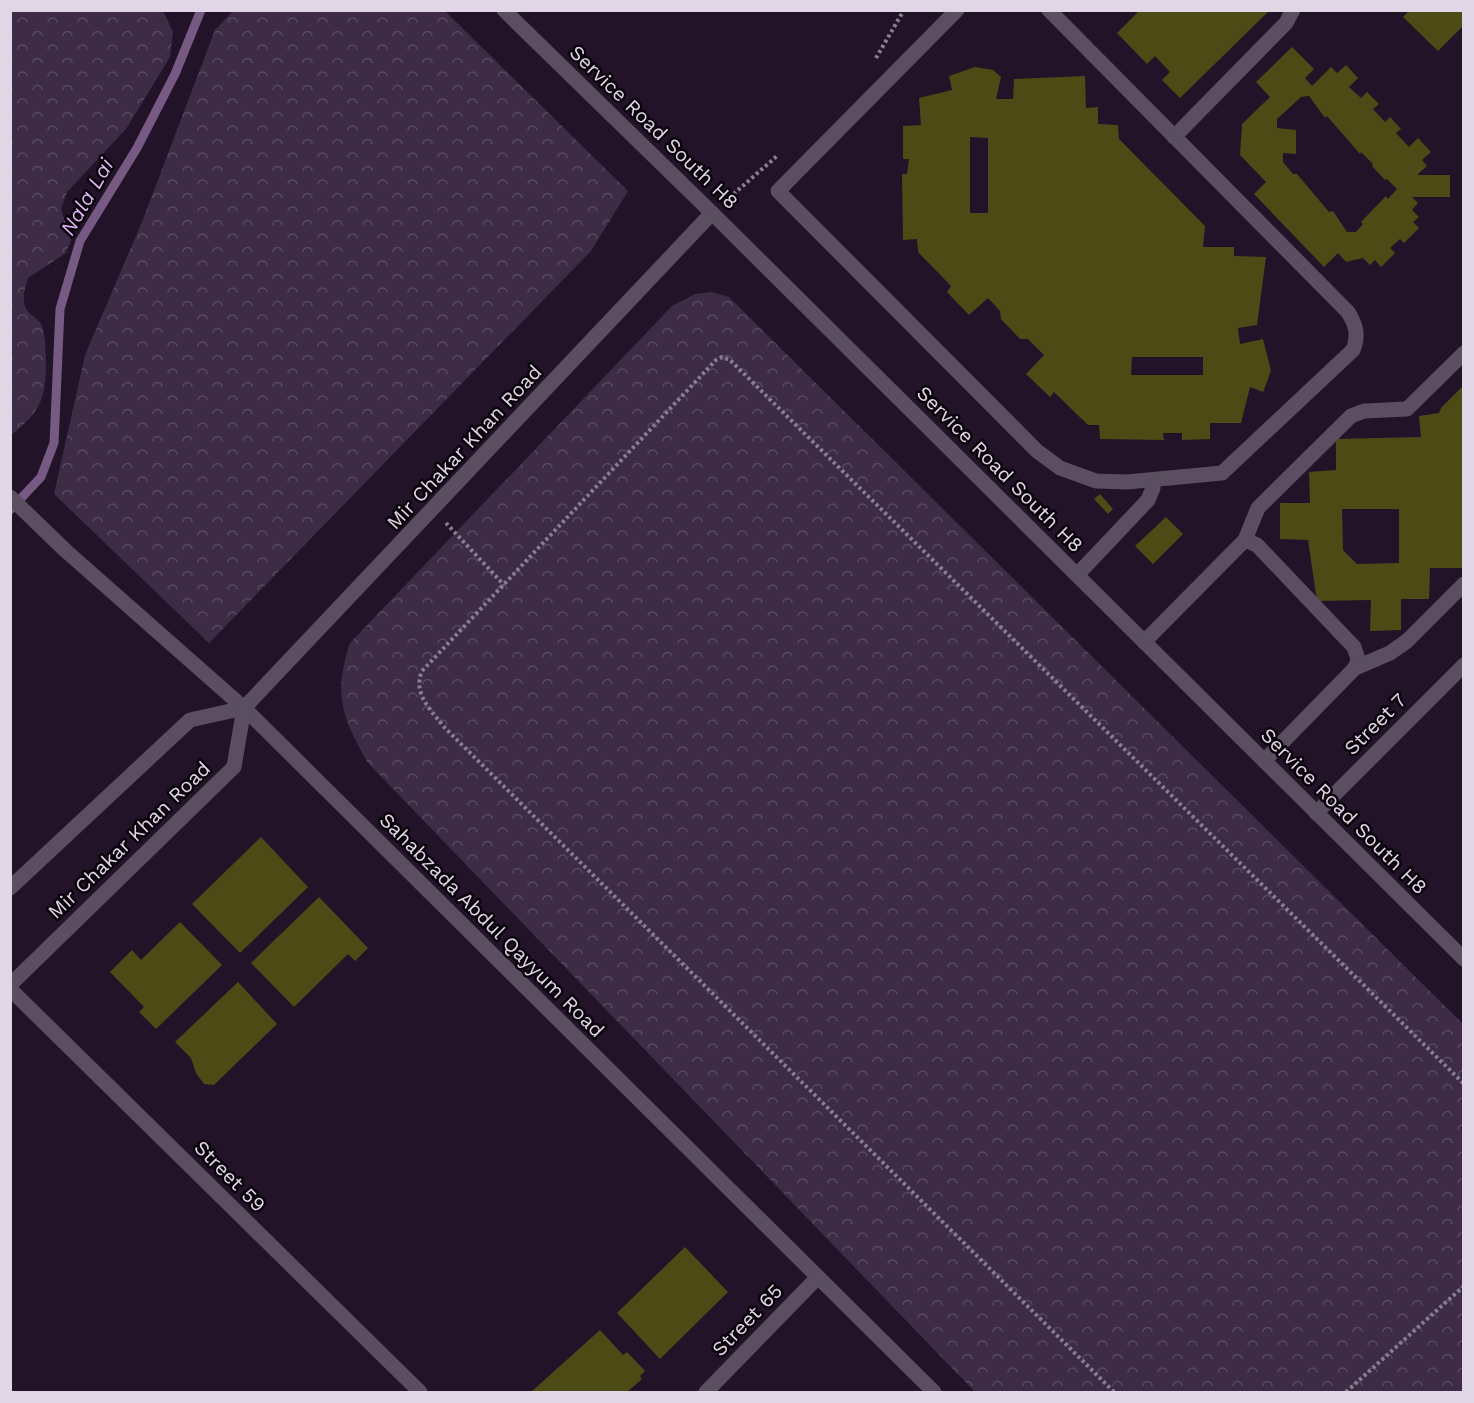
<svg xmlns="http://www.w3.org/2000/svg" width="1474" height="1403" viewBox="0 0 1474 1403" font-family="'Work Sans',sans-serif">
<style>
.park{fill:url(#park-crowns)}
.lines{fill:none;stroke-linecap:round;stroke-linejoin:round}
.stream{stroke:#775a83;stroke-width:9}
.building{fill:#4c4a15;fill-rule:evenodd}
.path{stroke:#8b7e90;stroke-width:4;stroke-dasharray:3 3;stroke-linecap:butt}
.minor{stroke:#5a4e60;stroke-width:15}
.labels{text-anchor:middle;stroke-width:5;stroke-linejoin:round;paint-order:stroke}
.street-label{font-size:20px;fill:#e1d6e5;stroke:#09040b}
.water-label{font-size:21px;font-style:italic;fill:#e2b4f5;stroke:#09040b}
</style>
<defs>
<pattern id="park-crowns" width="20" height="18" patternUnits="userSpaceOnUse" patternTransform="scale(1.5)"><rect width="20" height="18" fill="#3e2b46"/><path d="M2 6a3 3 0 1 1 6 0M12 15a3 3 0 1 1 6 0" fill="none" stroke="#5a4961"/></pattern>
</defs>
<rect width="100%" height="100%" fill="#231329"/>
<g class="park">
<path d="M 11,10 L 163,11 L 173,32 L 170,57 L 126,129 L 67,192 L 61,209 L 71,240 L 66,253 L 28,278 C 24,292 19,306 33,316 C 37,320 40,321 42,326 C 46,337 45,348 46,359 C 46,397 42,411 11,435 Z"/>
<path d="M 234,10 L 445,11 L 628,191 L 591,251 L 209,643 L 54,494 L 85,355 L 142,222 L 215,30 Z"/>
<path d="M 712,292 L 729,297 L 1463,1024 L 1463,1392 L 975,1392 L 368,763 C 342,718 333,694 350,643 L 672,306 L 695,294 Z"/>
</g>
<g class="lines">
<path class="stream" d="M 10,510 L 41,477 L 54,443 L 60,309 L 80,241 L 137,148 L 175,74 L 201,10"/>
</g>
<g class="building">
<path d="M 1140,10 L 1270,10 L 1180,98 L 1162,80 L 1170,72 L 1155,56 L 1147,64 L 1117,33 Z"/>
<path d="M 1410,10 L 1464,10 L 1464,25 L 1438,51 L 1403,17 Z"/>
<path d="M 1292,47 L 1314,69 L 1305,78 L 1312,86 L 1331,67 L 1337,73 L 1346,65 L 1358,78 L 1349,87 L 1361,98 L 1367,92 L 1379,104 L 1373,109 L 1385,122 L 1390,117 L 1401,129 L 1396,133 L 1409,147 L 1418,138 L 1431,152 L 1422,160 L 1427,166 L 1417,175 L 1450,175 L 1450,197 L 1412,197 L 1418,203 L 1412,210 L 1419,217 L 1413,222 L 1419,228 L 1404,243 L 1400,239 L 1390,248 L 1395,253 L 1381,267 L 1375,260 L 1370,265 L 1363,258 L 1346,262 L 1338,253 L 1324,267 L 1254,194 L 1266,182 L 1240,155 L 1242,124 L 1270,97 L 1256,82 ZM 1309,96 L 1325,118 L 1327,116 L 1360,154 L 1361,152 L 1373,164 L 1372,166 L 1385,180 L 1387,179 L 1397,189 L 1388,199 L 1386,196 L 1361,222 L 1363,224 L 1356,232 L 1347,232 L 1333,211 L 1329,212 L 1297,174 L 1293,174 L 1283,162 L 1283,153 L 1296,154 L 1296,130 L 1277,128 L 1277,119 L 1301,97 Z"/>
<path d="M 975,67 L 993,70 L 1001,77 L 996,99 L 1013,99 L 1014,79 L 1085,76 L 1086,108 L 1098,107 L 1098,124 L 1118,125 L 1119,139 L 1205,226 L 1203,247 L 1234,247 L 1234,256 L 1266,257 L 1257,325 L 1238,328 L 1240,344 L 1263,339 L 1271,371 L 1263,392 L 1250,387 L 1241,423 L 1210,423 L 1210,439 L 1182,440 L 1182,433 L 1163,433 L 1164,440 L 1100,439 L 1099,425 L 1088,425 L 1054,392 L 1050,397 L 1026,374 L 1044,355 L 1028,339 L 1020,339 L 1001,319 L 1000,311 L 988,298 L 969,315 L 947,292 L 951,286 L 918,252 L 917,239 L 903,240 L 902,174 L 907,174 L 909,159 L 903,159 L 903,126 L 921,125 L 919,98 L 952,90 L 949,76 ZM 970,137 L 988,138 L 988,213 L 970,213 ZM 1132,357 L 1203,357 L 1203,375 L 1131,375 Z"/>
<path d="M 1464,385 L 1464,568 L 1430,568 L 1429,599 L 1401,599 L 1401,630 L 1370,631 L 1371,600 L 1317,601 L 1308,540 L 1280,539 L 1280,503 L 1310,503 L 1309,472 L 1336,470 L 1336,439 L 1421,437 L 1419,416 L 1439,413 L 1441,408 ZM 1342,509 L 1399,509 L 1399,563 L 1357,564 L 1343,550 Z"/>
<path d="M 1100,494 L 1113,509 L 1108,514 L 1094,499 Z"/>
<path d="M 1166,517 L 1183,534 L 1153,564 L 1135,546 Z"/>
<path d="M 261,837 L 308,887 L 240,953 L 192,904 Z"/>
<path d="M 319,897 L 368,948 L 355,961 L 348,954 L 294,1007 L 251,963 Z"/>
<path d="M 180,922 L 222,965 L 156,1029 L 139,1012 L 144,1007 L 110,972 L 132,950 L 141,960 Z"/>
<path d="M 238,982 L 277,1024 L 214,1085 L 204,1084 L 196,1073 L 191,1058 L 175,1042 Z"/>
<path d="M 685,1247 L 728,1292 L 660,1359 L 617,1313 Z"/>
<path d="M 600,1330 L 623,1355 L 627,1352 L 645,1371 L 640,1376 L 642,1379 L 627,1392 L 531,1392 Z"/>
</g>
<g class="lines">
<g class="path">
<path d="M 876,58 L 904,10"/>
<path d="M 729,198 L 777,156"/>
<path d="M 446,523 L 504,585"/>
<path d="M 1114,1392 L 445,728 C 432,711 412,694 422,671 L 716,360 L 722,357 L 730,360 L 1464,1084"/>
<path d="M 1346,1392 L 1464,1286"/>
</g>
<g class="minor">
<path d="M 504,10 L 712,213 L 1464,959"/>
<path d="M 957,10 L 778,191 L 1037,451 L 1060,468 L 1096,481 L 1127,482 L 1222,473 L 1353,350 C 1359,335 1356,325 1348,312 L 1049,10"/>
<path d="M 1174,137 L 1286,23 L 1293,10"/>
<path d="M 10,497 L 66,551 L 244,708 L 934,1392"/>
<path d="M 1245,540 L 1257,545 L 1354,647 L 1358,659 L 1355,668"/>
<path d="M 1077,575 L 1148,500 L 1153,488 L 1152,480"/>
<path d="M 1144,642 L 1245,540 L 1258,508 L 1351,416 L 1364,411 L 1407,409 L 1464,353"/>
<path d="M 1264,761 L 1355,668 L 1390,653 L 1407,641 L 1464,584"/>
<path d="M 1316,813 L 1464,665"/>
<path d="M 10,888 L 190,720 L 244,708 L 712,213"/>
<path d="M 10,985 L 234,767 L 244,708"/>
<path d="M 10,989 L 420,1392"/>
<path d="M 706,1392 L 818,1277"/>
</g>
</g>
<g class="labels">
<g class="street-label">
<text transform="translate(654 127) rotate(44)" y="7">Service Road South H8</text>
<text transform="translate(464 447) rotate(-47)" y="7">Mir Chakar Khan Road</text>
<text transform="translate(1000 469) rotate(45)" y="7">Service Road South H8</text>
<text transform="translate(1375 724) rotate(-45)" y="7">Street 7</text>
<text transform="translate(1344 811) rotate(45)" y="7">Service Road South H8</text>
<text transform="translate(129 840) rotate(-44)" y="7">Mir Chakar Khan Road</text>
<text transform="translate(492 925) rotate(45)" y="7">Sahabzada Abdul Qayyum Road</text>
<text transform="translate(230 1176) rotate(45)" y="7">Street 59</text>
<text transform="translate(747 1320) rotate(-46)" y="7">Street 65</text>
</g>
<g class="water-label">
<text transform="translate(87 197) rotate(-60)" y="7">Nala Lai</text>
</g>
</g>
<rect width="1474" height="1403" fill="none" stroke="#e1d6e5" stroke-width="24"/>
</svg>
